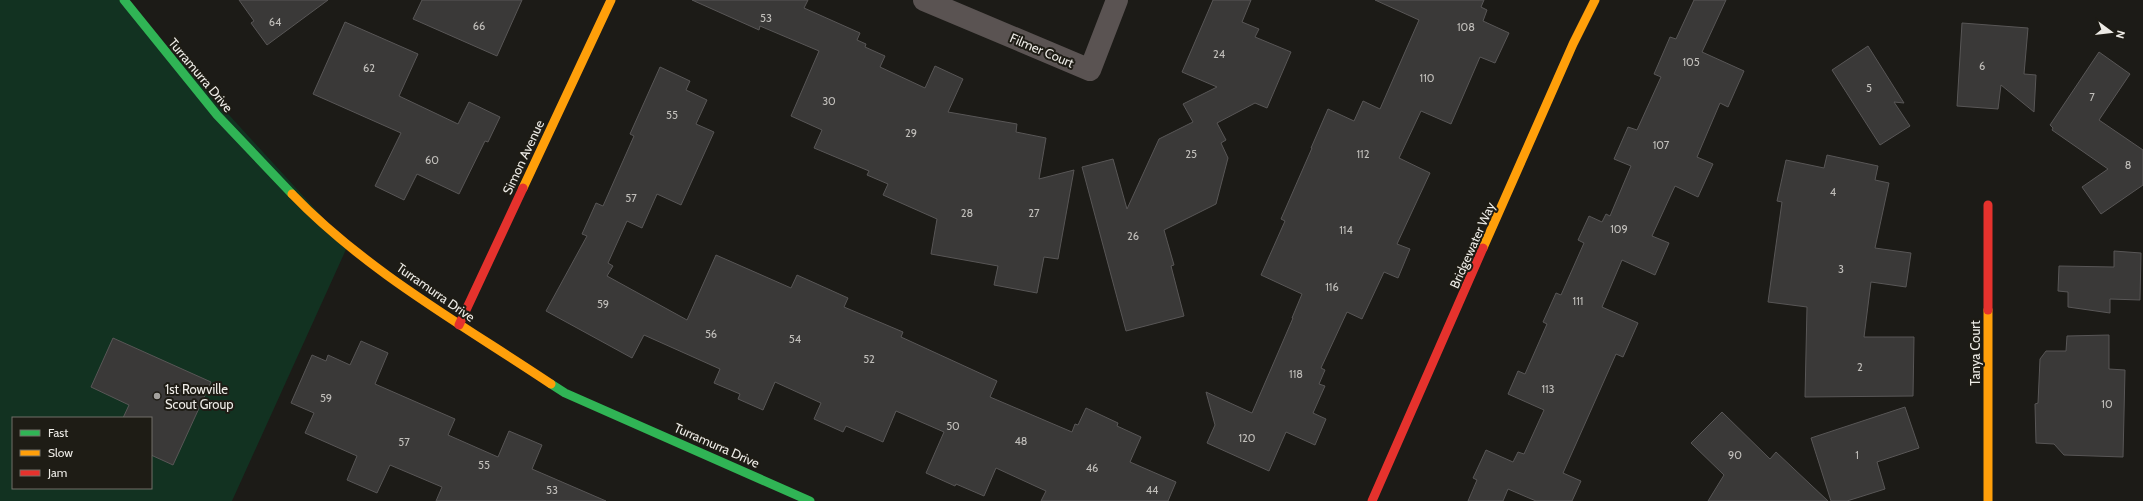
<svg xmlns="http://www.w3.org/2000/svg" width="2143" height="501" viewBox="0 0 2143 501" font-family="Cabin,sans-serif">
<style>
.green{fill:#123221;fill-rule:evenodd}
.building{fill:#3a3938;stroke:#585656}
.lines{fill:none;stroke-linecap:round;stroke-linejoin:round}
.street{stroke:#5a5352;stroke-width:22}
.fast{stroke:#30b455;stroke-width:9}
.slow{stroke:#ff9f0a;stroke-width:9}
.jam{stroke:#e5322d;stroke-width:9}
.poi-dot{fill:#a4a29e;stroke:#1e1c15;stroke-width:1.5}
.labels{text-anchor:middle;stroke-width:4;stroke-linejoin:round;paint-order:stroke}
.number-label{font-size:11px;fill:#c0beba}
.street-label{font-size:13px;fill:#edebe6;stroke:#1e1c15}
.poi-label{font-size:13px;fill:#edebe6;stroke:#1e1c15;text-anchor:start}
</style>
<rect width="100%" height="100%" fill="#1c1b17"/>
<path class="green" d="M 0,0 L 124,0 L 348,245 L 232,501 L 0,501 ZM 13,418 L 151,418 L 151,488 L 13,488 Z"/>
<g class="building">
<path d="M 239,0 L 328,0 L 267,45 L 251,23 L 254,21 Z"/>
<path d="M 422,0 L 522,0 L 497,56 L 413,19 Z"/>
<path d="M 692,0 L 808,0 L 804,8 L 860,33 L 857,40 L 866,44 L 865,47 L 885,56 L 880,67 L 925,88 L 935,66 L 963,79 L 948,112 L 1017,124 L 1016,132 L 1046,138 L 1039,179 L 1074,170 L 1058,259 L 1044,257 L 1037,293 L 994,285 L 998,266 L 931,254 L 937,219 L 883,195 L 888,184 L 867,175 L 869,171 L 814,148 L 822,130 L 791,116 L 819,51 L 760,26 L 759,30 Z"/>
<path d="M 1213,0 L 1251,0 L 1242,22 L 1259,29 L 1255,37 L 1291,52 L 1267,108 L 1255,103 L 1217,123 L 1226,140 L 1221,143 L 1228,158 L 1216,204 L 1164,230 L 1174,265 L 1171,266 L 1184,316 L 1126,331 L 1082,167 L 1113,159 L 1127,209 L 1159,139 L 1193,122 L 1183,104 L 1217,87 L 1182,72 Z"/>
<path d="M 1375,0 L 1484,0 L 1481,7 L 1487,10 L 1483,21 L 1509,33 L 1495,63 L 1480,57 L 1451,124 L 1421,111 L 1399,158 L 1430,173 L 1397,244 L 1410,249 L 1398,278 L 1384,272 L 1362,319 L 1347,312 L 1321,368 L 1325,370 L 1319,384 L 1325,386 L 1313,413 L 1326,419 L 1315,445 L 1286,432 L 1269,471 L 1207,443 L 1215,425 L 1206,392 L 1252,413 L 1293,318 L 1292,318 L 1302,294 L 1261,275 L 1285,221 L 1281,219 L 1312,148 L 1311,148 L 1328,109 L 1354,121 L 1363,101 L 1380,109 L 1419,20 Z"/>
<path d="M 1694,0 L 1726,0 L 1702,52 L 1744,71 L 1728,107 L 1720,103 L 1697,157 L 1713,164 L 1698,197 L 1675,186 L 1652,236 L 1669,243 L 1655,275 L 1622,260 L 1602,307 L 1638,323 L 1623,357 L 1616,354 L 1563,473 L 1581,481 L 1572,501 L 1536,501 L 1508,489 L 1503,501 L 1468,501 L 1477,480 L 1473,478 L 1486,450 L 1513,462 L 1518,452 L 1524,454 L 1544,410 L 1508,394 L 1518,371 L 1525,374 L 1547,324 L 1543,322 L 1556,293 L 1561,295 L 1584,243 L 1578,240 L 1589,216 L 1602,222 L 1606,214 L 1610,216 L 1631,166 L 1614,159 L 1628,127 L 1637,130 L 1661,77 L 1654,74 L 1670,37 L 1676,39 Z"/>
<path d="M 345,22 L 418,54 L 399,96 L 458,124 L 469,102 L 500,117 L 488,142 L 485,141 L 459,194 L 417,174 L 404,200 L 375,186 L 401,133 L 313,94 Z"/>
<path d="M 1962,23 L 2028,28 L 2024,74 L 2036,75 L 2034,112 L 2001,85 L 1998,109 L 1957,106 Z"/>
<path d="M 1868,46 L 1904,103 L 1894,102 L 1910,126 L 1880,145 L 1832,70 Z"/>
<path d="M 2099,52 L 2130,74 L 2099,120 L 2143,150 L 2143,185 L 2101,214 L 2082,187 L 2108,169 L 2052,130 L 2053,128 L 2050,125 Z"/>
<path d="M 660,67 L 690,81 L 686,90 L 707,100 L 696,124 L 714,132 L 681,205 L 657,194 L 642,228 L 627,221 L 608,263 L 613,266 L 607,276 L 687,320 L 716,255 L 791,288 L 797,275 L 848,298 L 844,307 L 903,332 L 901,337 L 997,381 L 990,397 L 1072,432 L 1075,424 L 1078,425 L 1086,408 L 1118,423 L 1117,426 L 1141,437 L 1130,462 L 1176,482 L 1168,501 L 1041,501 L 1046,491 L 996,468 L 984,496 L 956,484 L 955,486 L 926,473 L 944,432 L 896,411 L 883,442 L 846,426 L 843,432 L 814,419 L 821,403 L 775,382 L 763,410 L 738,399 L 740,394 L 714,383 L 720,369 L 644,335 L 632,358 L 546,311 L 587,236 L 582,234 L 596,203 L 603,206 L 634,136 L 630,134 Z"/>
<path d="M 1827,155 L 1878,166 L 1875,180 L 1889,183 L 1875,248 L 1911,253 L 1906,287 L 1871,282 L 1864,337 L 1914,337 L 1913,396 L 1805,397 L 1807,307 L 1768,302 L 1782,202 L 1777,201 L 1786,160 L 1824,168 Z"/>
<path d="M 2114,251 L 2141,253 L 2140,300 L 2110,299 L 2110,313 L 2068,307 L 2068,292 L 2058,291 L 2059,266 L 2114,267 Z"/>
<path d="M 2109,335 L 2109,369 L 2125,370 L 2123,457 L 2064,455 L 2054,444 L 2036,443 L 2035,404 L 2038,403 L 2040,359 L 2046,351 L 2066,351 L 2067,336 Z"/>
<path d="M 113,338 L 211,382 L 173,465 L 151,455 L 151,418 L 123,418 L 129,405 L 91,387 Z"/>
<path d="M 361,341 L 388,353 L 375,384 L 455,419 L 448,435 L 498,457 L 509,431 L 542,445 L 532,469 L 606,501 L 436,501 L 442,487 L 390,465 L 377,493 L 347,480 L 357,456 L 305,433 L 314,413 L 291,403 L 312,355 L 326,361 L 328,355 L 350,365 Z"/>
<path d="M 1905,407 L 1919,448 L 1877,462 L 1885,489 L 1847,501 L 1831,501 L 1811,438 Z"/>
<path d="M 1722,412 L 1770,459 L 1776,452 L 1828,501 L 1708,501 L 1724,475 L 1691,443 Z"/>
</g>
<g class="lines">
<path class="street" d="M 924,0 L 1090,70 L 1117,0"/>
<g class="fast">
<path d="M 124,0 L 217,115 L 292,194"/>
<path d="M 551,384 L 565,393 L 810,501"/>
</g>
<g class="slow">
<path d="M 523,188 L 611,0"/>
<path d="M 292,194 C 366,271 463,325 551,384"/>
<path d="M 1483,248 L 1573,44 L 1595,0"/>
<path d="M 1988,310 L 1988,501"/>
</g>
<g class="jam">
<path d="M 1988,205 L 1988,310"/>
<path d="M 459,325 L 523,188"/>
<path d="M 1372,501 L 1483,248"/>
</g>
</g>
<circle class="poi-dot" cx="157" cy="396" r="4"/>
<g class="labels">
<g class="number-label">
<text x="766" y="22">53</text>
<text x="275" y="26">64</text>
<text x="479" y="30">66</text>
<text x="1466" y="31">108</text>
<text x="1219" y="58">24</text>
<text x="1691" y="66">105</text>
<text x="1982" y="70">6</text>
<text x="369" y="72">62</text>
<text x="1427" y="82">110</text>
<text x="1869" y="92">5</text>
<text x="2092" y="101">7</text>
<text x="829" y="105">30</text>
<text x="672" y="119">55</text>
<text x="911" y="137">29</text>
<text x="1661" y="149">107</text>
<text x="1191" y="158">25</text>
<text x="1363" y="158">112</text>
<text x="432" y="164">60</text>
<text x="2128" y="169">8</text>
<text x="1833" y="196">4</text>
<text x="631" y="202">57</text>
<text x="967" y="217">28</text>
<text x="1034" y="217">27</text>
<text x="1619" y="233">109</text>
<text x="1346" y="234">114</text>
<text x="1133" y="240">26</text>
<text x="1841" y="273">3</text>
<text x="1332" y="291">116</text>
<text x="1578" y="305">111</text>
<text x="603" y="308">59</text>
<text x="711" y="338">56</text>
<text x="795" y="343">54</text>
<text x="869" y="363">52</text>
<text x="1860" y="371">2</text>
<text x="1296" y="378">118</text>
<text x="1548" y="393">113</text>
<text x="326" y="402">59</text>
<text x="2107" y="408">10</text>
<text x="953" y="430">50</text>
<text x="1247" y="442">120</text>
<text x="1021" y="445">48</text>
<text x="404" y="446">57</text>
<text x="1735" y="459">90</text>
<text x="1857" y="459">1</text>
<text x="484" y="469">55</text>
<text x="1092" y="472">46</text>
<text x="552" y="494">53</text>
<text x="1152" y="494">44</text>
</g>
<g class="street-label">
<text transform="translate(1042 50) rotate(23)" y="5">Filmer Court</text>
<text transform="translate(201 75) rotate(50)" y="5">Turramurra Drive</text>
<text transform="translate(523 157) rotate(-65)" y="5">Simon Avenue</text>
<text transform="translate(1472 245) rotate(-66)" y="5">Bridgewater Way</text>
<text transform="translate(436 292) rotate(35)" y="5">Turramurra Drive</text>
<text transform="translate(1975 353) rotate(-90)" y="5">Tanya Court</text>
<text transform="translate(717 445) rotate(24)" y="5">Turramurra Drive</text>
</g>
<g class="poi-label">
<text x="165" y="394">1st Rowville<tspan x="165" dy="15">Scout Group</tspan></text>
</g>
</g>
<rect x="12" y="417" width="140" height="72" fill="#1e1c15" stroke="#716f69"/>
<rect x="20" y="430" width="20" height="6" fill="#30b455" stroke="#716f69"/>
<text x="48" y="437" font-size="12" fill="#edebe6">Fast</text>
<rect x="20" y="450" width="20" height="6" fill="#ff9f0a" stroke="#716f69"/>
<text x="48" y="457" font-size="12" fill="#edebe6">Slow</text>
<rect x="20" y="470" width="20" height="6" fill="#e5322d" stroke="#716f69"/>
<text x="48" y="477" font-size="12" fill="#edebe6">Jam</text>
<g transform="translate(2111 32) rotate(105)" stroke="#1e1c15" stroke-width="3" paint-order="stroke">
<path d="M0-3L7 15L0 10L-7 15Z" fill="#edebe6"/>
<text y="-6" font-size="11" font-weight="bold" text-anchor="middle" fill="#edebe6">N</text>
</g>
</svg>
